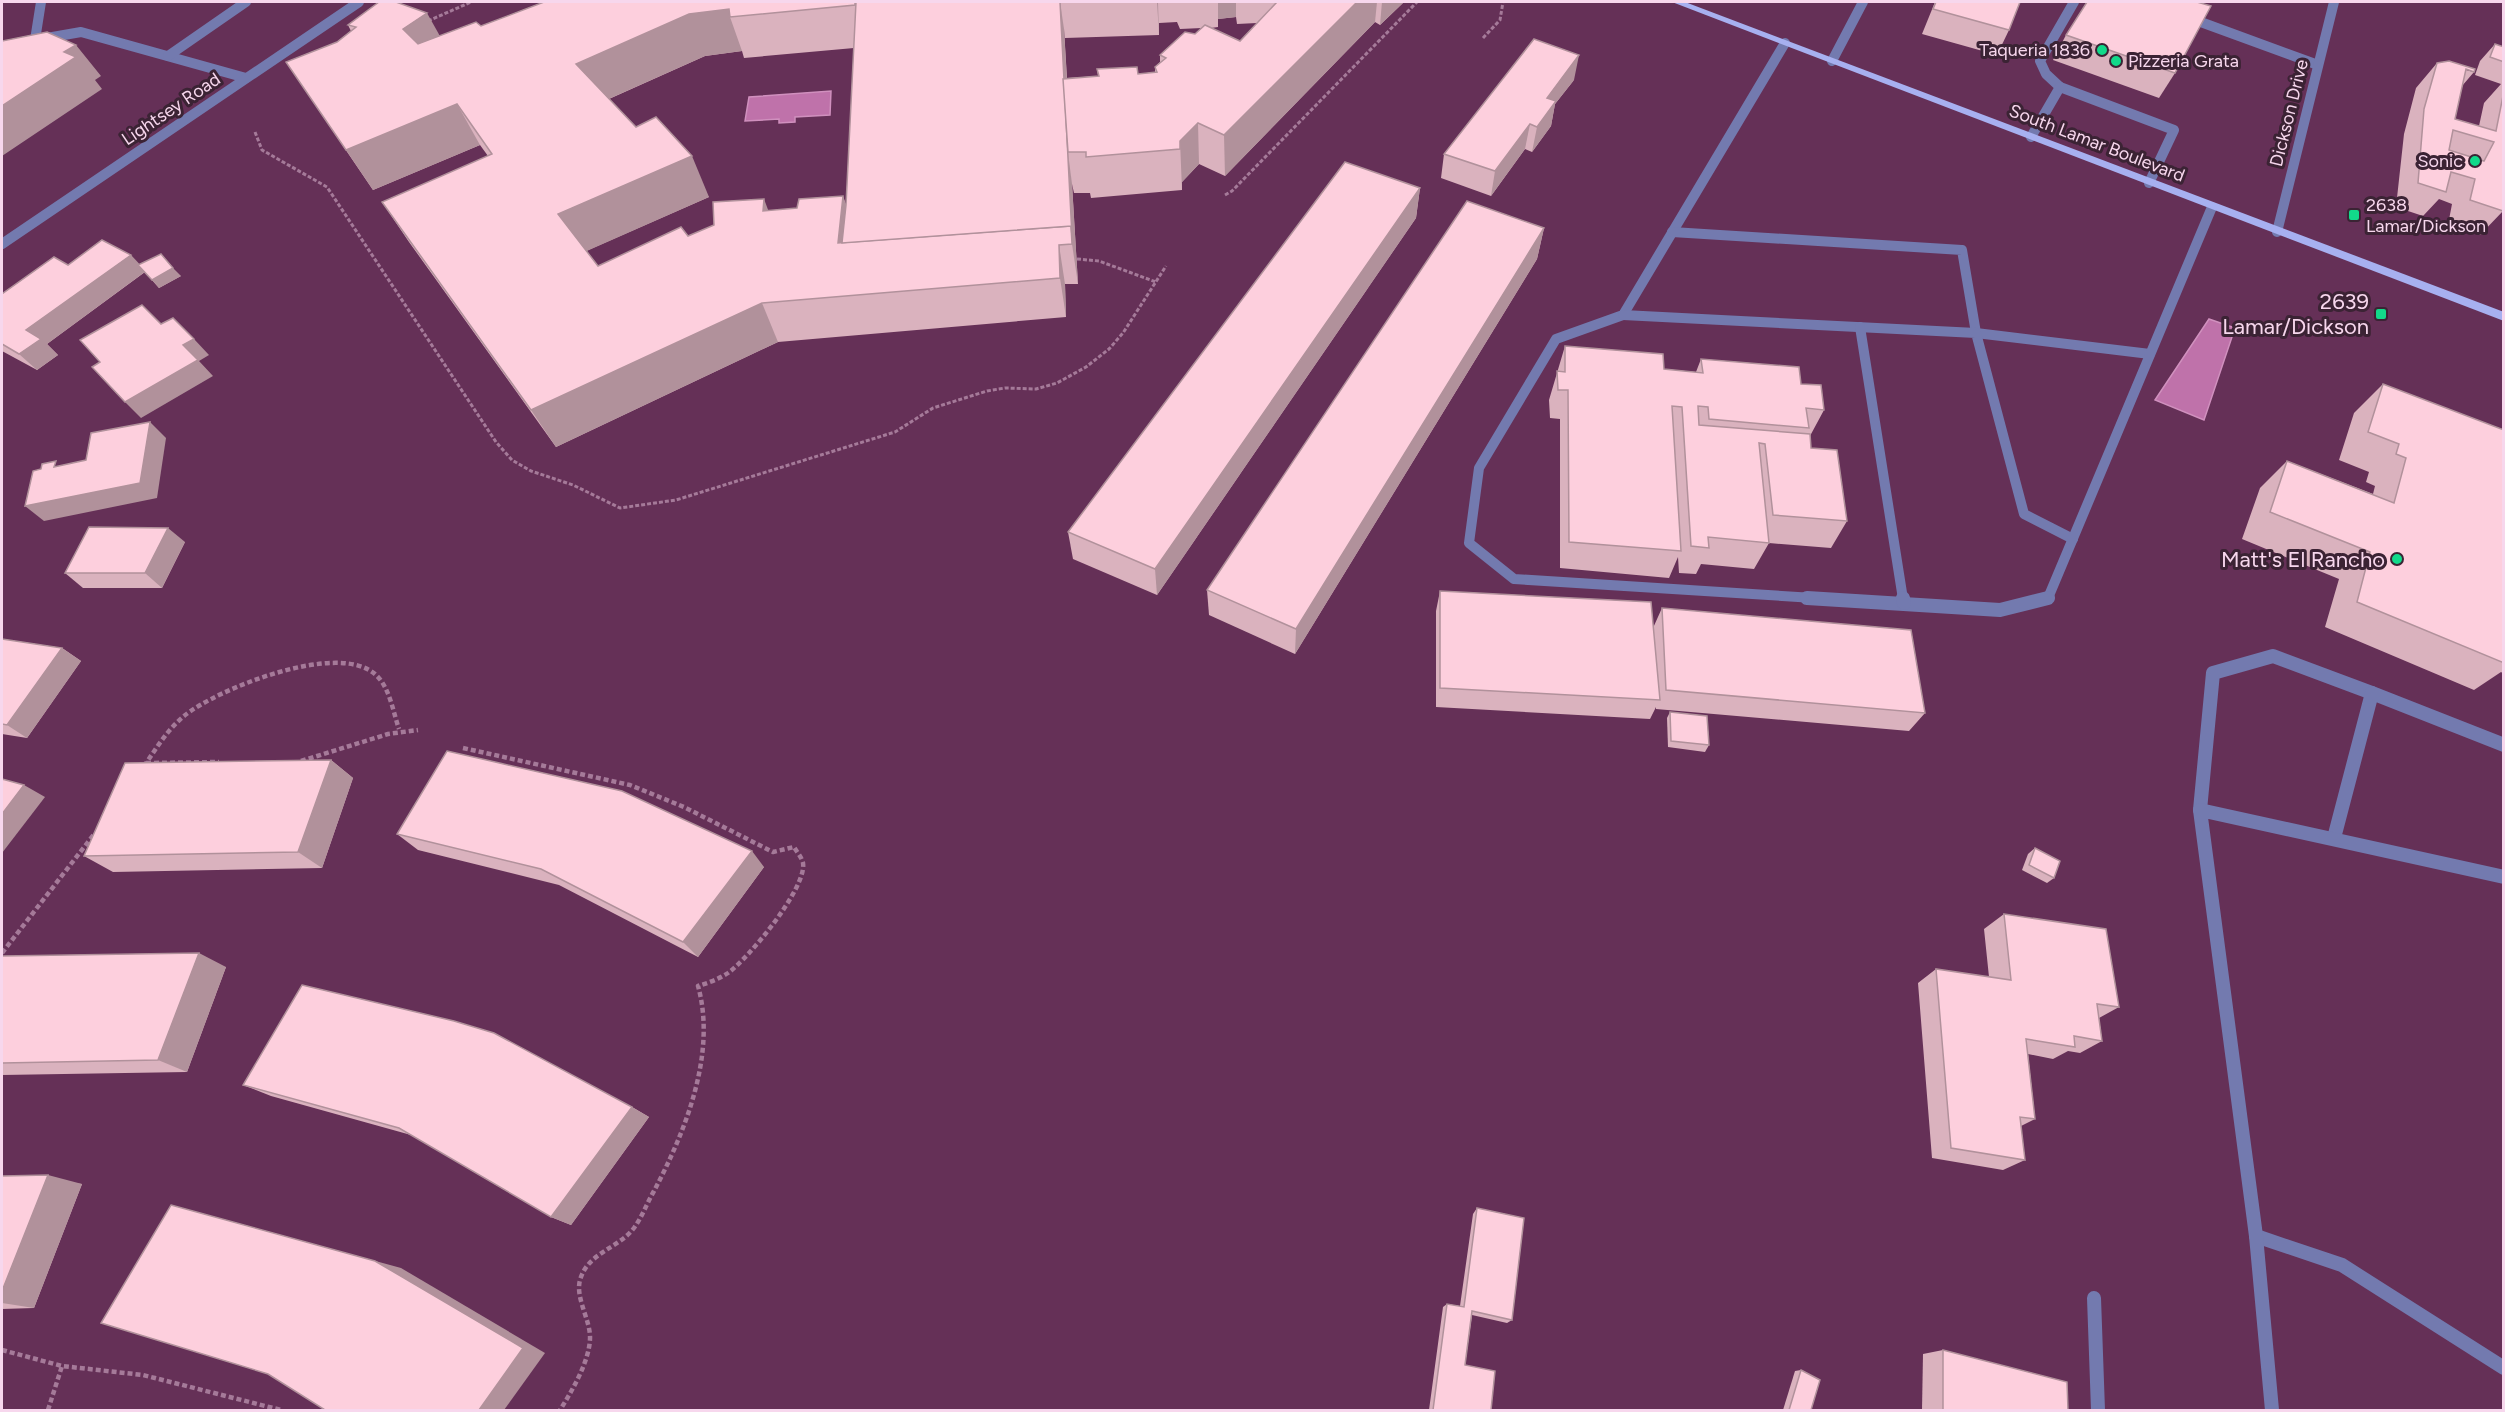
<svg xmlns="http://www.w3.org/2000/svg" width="2505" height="1412" viewBox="0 0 2505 1412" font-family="Figtree,sans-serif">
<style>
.water{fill:#bf72aa;stroke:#d090be;stroke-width:1.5}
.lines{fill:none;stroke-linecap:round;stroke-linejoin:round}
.path-far1{stroke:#a57a99;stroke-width:3;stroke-dasharray:4 2;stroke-linecap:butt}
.path{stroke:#a57a99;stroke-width:4.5;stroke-dasharray:5 3;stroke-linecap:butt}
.service-far1{stroke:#737aaf;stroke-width:10}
.service{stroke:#737aaf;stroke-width:14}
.minor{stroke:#737aaf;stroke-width:10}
.primary{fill:#a7b0f0;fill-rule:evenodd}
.wall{fill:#dab2be;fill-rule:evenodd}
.shaded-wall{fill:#b1919b}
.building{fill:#fdcfdd;stroke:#b1919b;stroke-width:1.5;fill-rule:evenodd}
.poi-dot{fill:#12d98a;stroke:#3b2334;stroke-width:2}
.labels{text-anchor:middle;stroke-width:6;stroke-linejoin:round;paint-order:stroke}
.far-poi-label{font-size:18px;fill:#f7d7ed;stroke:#3b2334;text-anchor:end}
.far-street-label{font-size:18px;fill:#f7d7ed;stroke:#3b2334}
.poi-label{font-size:22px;fill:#f7d7ed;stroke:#3b2334;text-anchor:end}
</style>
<rect width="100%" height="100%" fill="#653057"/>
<g class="water">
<path d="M 831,91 L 830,115 L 795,117 L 795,122 L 779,123 L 779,119 L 745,121 L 749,97 Z"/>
<path d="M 2209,319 L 2235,328 L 2204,420 L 2155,400 Z"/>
</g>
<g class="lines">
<g class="path-far1">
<path d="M 428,21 L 471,2"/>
<path d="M 1483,38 L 1500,20 L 1503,2"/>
<path d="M 255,132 L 262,150 L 327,187 L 496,442 L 512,460 L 531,471 L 573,485 L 620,508 L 676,500 L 895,432 L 933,408 L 987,391 L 1005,388 L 1036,389 L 1057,383 L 1086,367 L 1109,349 L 1123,333 L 1166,266"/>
<path d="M 1225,195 L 1232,191 L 1417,2"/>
<path d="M 1077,259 L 1099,261 L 1156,282"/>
</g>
<g class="path">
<path d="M 463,748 L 630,785 L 684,807 L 773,852 L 794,847 C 797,852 802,858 803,863 C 807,888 748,959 728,973 C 719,979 708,983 698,986 C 717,1054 685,1132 654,1191 C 647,1203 642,1217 634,1228 C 618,1249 588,1252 580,1280 C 575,1298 591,1321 590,1339 C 589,1362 572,1391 560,1410"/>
<path d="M 301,761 L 388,734 L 418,730"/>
<path d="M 146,763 L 219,762"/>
<path d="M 144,766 C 156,749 167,730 184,716 C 217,689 339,640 376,675 C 390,688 393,712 399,729"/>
<path d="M 2,953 L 95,833"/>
<path d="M 2,1350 L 62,1366 L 143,1375 L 281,1410"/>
<path d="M 48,1410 L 62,1366"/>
</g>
<g class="service-far1">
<path d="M 2187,17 L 2318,65"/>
<path d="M 41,39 L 81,32 L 246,78"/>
<path d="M 35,40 L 41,2"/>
<path d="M 1785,43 L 1623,315 L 1556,339 L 1479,468 L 1469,543 L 1514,579 L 1830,599"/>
<path d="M 168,56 L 246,2"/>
<path d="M 1832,61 L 1863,2"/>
<path d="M 2060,87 L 2046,74 L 2040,61 L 2074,2"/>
<path d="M 2031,137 L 2060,87 L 2174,130 L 2149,183"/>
<path d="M 1672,232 L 1962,250 L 1976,333 L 2150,354"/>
<path d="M 1623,315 L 1976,333 L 2024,514 L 2073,539"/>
<path d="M 1860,327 L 1903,599"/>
<path d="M 2043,599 L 2048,598 L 2212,207"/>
</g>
<g class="service">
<path d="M 1807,598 L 2000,610 L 2048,598"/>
<path d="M 1903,598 L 1904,603"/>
<path d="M 2200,810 L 2213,673 L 2273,656 L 2372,693"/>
<path d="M 2334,838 L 2372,693 L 2504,745"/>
<path d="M 2256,1236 L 2342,1265 L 2504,1368"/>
<path d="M 2094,1298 L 2098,1410"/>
<path d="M 2272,1410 L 2256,1236 L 2200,810 L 2504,877"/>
</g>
<g class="minor">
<path d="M 2277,232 L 2334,2"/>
<path d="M 2,244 L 359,2"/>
</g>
<path class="primary" d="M 1672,2 L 1685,2 L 2504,312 L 2504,321 Z"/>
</g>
<g class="wall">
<path d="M 544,2 L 1404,2 L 1380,25 L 1375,22 L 1225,176 L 1199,164 L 1182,182 L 1182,190 L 1091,198 L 1090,193 L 1074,193 L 1072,184 L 1078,284 L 1065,284 L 1066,317 L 778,342 L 556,447 L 409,242 L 382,202 L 488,156 L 480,145 L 373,190 L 286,62 L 337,42 L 351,31 L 348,25 L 440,36 L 481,26 ZM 1236,17 L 1237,24 L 1257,23 L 1240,41 L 1211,28 L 1218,27 L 1218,19 ZM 1177,22 L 1180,29 L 1202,28 L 1195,34 L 1160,55 L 1160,62 L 1155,67 L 1155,72 L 1138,74 L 1097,69 L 1098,76 L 1067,78 L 1064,29 L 1065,38 L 1159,35 L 1159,23 ZM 854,48 L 846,205 L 843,196 L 797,208 L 768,211 L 598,266 L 586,251 L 709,197 L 636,127 L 609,99 L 705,56 L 742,51 L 744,58 Z"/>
<path d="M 1935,2 L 2020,2 L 2009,30 L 1997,55 L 1922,34 Z"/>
<path d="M 2066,35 L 2175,73 L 2159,98 L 2053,60 Z"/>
<path d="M 2495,44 L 2504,47 L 2504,209 L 2503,211 L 2480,235 L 2448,225 L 2452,204 L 2439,199 L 2423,216 L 2396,207 L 2404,134 L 2416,88 L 2437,63 L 2474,72 L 2462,86 L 2455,119 L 2479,126 L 2484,103 L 2501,84 L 2475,75 L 2480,61 Z"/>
<path d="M 1574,80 L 1555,104 L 1551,126 L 1532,152 L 1525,149 L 1491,196 L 1441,178 L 1444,154 Z"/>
<path d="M 1420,188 L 1416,218 L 1157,595 L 1073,559 L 1068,532 Z"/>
<path d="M 1544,228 L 1537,259 L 1295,654 L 1209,615 L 1207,590 Z"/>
<path d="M 140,264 L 181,276 L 159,288 L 145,272 L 47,344 L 58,355 L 37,370 L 2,351 L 2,294 L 68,265 Z"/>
<path d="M 1565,346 L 1664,369 L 1696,372 L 1701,359 L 1801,384 L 1824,410 L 1810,436 L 1811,448 L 1847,521 L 1831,548 L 1769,543 L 1754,569 L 1701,564 L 1696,574 L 1679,573 L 1678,557 L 1669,578 L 1560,568 L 1560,419 L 1550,418 L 1549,400 Z"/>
<path d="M 2383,384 L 2504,430 L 2504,674 L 2501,672 L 2474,690 L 2325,627 L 2339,579 L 2242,539 L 2260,488 L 2287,461 L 2373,494 L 2375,486 L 2366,482 L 2369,472 L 2339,460 L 2354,413 Z"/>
<path d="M 185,542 L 162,588 L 83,588 L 65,573 Z"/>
<path d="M 1440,591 L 1653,628 L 1662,608 L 1925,713 L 1909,731 L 1656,709 L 1656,707 L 1650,719 L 1436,707 L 1436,611 Z"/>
<path d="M 2,639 L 62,648 L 81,661 L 27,738 L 2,734 Z"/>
<path d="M 1670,712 L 1709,745 L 1705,752 L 1668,747 L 1667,718 Z"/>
<path d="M 331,760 L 353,778 L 322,868 L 113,872 L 84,856 Z"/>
<path d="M 397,834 L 764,867 L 698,957 L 559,885 L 418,850 Z"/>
<path d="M 2035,848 L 2054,878 L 2047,883 L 2022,870 L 2028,854 Z"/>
<path d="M 2004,914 L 2119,1007 L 2099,1018 L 2102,1041 L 2080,1053 L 2068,1051 L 2053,1059 L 2028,1054 L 2035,1119 L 2021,1126 L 2025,1160 L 2003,1170 L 1932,1158 L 1918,983 L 1936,969 L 1989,977 L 1984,929 Z"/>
<path d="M 2,956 L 226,967 L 187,1072 L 2,1075 Z"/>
<path d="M 243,1085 L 632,1107 L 649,1117 L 571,1225 L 551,1217 L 411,1135 L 271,1096 Z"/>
<path d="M 2,1176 L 82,1184 L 34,1308 L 2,1309 Z"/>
<path d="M 1477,1208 L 1512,1320 L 1507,1323 L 1472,1315 L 1465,1365 L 1491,1410 L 1429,1410 L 1443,1307 L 1447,1304 L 1460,1306 L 1473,1214 Z"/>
<path d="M 1943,1350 L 2068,1410 L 1922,1410 L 1923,1354 Z"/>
<path d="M 1801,1370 L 1811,1410 L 1783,1410 L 1795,1371 Z"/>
</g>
<g class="shaded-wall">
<path d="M 1060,2 L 1064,29 L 1071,152 L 1068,152 Z"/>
<path d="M 1157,2 L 1158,2 L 1159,35 Z"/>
<path d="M 1218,2 L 1236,2 L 1236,17 L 1218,19 Z"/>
<path d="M 1357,2 L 1377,2 L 1375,22 L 1225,176 L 1224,135 Z"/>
<path d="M 1382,2 L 1404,2 L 1380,25 Z"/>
<path d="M 729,9 L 730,17 L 742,51 L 705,56 L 595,105 L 576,64 L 689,14 Z"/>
<path d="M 427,13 L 450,54 L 427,70 L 403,29 Z"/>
<path d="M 76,45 L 101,76 L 95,80 L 102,89 L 2,156 L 2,106 L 64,52 Z"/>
<path d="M 1579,55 L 1574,80 L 1555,104 L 1551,126 L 1532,152 L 1537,127 L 1547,98 Z"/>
<path d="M 457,104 L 480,145 L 373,190 L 346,150 Z"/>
<path d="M 1198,123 L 1199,164 L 1182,182 L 1182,190 L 1180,141 Z"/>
<path d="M 1530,124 L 1525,149 L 1491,196 L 1495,171 Z"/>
<path d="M 1068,153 L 1072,184 L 1078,284 L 1072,244 Z"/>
<path d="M 692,156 L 709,197 L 580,254 L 558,214 Z"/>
<path d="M 1420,188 L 1416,218 L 1157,595 L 1155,569 Z"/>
<path d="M 843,196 L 856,236 L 854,251 L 838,243 Z"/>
<path d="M 764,199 L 779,239 L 763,211 Z"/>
<path d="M 1544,228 L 1537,259 L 1295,654 L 1296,629 Z"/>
<path d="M 1059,245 L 1065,284 L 1066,317 L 1060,278 Z"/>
<path d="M 131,255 L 146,271 L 47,344 L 58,355 L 37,370 L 19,354 L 26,330 Z"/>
<path d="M 173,268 L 181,276 L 159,288 L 152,280 Z"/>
<path d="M 762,303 L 778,342 L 556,447 L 531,410 Z"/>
<path d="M 194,339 L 209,355 L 199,361 L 213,376 L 141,418 L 125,402 L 183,345 Z"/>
<path d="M 150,422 L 166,438 L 157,498 L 44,521 L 25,506 Z"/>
<path d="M 168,528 L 185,542 L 162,588 L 145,573 Z"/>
<path d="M 62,648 L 81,661 L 27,738 L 7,725 Z"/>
<path d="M 331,760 L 353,778 L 322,868 L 298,852 Z"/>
<path d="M 24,785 L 45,797 L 2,853 L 2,814 Z"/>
<path d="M 752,851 L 764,867 L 698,957 L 683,942 Z"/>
<path d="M 199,953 L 226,967 L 187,1072 L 158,1060 Z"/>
<path d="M 632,1107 L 649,1117 L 571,1225 L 551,1217 Z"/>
<path d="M 48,1175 L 82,1184 L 34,1308 L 2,1303 L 2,1291 Z"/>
<path d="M 171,1205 L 401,1268 L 545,1353 L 504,1410 L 479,1410 Z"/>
</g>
<g class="building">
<path d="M 379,2 L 396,2 L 427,13 L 403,29 L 418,44 L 476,22 L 481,26 L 544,2 L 855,2 L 855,5 L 730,17 L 729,9 L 689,14 L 576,64 L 636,127 L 656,117 L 692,156 L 558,214 L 598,266 L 681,227 L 688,236 L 714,225 L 713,202 L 764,199 L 763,211 L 797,208 L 799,199 L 843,196 L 838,243 L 1071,226 L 1072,244 L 1059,245 L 1060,278 L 762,303 L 531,410 L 382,202 L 492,154 L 457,104 L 346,150 L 286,62 L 337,42 L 356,27 L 348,25 Z"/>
<path d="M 856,2 L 1060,2 L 1072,236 L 1071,226 L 842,243 L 846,205 Z"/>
<path d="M 1277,2 L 1357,2 L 1224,135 L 1198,123 L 1180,141 L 1180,149 L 1086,157 L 1086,152 L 1068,152 L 1063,79 L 1099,76 L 1097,69 L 1137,67 L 1138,74 L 1157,72 L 1155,67 L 1166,58 L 1160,55 L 1185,32 L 1195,34 L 1205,25 L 1240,41 Z"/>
<path d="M 1936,2 L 2020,2 L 2009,30 L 1933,9 Z"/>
<path d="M 2087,2 L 2197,2 L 2211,6 L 2175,73 L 2066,35 Z"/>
<path d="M 47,32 L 76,45 L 64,52 L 76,57 L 2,106 L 2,41 Z"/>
<path d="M 1534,39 L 1579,55 L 1547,98 L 1556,101 L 1537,127 L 1530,124 L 1495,171 L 1444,154 Z"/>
<path d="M 2495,44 L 2504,47 L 2504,62 L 2490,57 Z"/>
<path d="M 2449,61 L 2475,69 L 2474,72 L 2466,69 L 2455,119 L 2496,131 L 2504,91 L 2503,211 L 2470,200 L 2475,179 L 2451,172 L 2446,192 L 2418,183 L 2424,109 L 2437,63 ZM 2453,130 L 2494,142 L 2484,161 L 2449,150 Z"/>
<path d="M 1345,162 L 1420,188 L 1155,569 L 1068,532 Z"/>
<path d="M 1467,201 L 1544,228 L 1296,629 L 1207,590 Z"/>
<path d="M 102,240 L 131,255 L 26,330 L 41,339 L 19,354 L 2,344 L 2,294 L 54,257 L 68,265 Z"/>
<path d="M 161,254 L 173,268 L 152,280 L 138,265 Z"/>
<path d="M 142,305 L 161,324 L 173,318 L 194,339 L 183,345 L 198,360 L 125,402 L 92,367 L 100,362 L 80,340 Z"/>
<path d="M 1565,346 L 1663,354 L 1664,369 L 1703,373 L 1701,359 L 1799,367 L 1801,384 L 1821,385 L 1824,410 L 1806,408 L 1809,428 L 1709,419 L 1708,407 L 1698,406 L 1699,425 L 1810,434 L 1811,448 L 1837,450 L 1847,521 L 1773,515 L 1765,444 L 1759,443 L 1769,543 L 1708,537 L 1709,548 L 1691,546 L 1682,407 L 1672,406 L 1681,551 L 1569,542 L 1568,390 L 1558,390 L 1557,371 L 1565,372 Z"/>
<path d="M 2383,384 L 2504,430 L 2504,663 L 2357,602 L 2370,552 L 2270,512 L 2287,461 L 2394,503 L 2406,458 L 2396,454 L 2399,444 L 2368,432 Z"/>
<path d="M 150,422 L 140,483 L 25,506 L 33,471 L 41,469 L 42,464 L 56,461 L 54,467 L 86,460 L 91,433 Z"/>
<path d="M 89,527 L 168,528 L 145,573 L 65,573 Z"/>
<path d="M 1440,591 L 1651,602 L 1660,700 L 1440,688 Z"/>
<path d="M 1662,608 L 1911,630 L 1925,713 L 1666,690 Z"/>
<path d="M 2,639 L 62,648 L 7,725 L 2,724 Z"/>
<path d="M 1670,712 L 1707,716 L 1709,745 L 1671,741 Z"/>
<path d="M 447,751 L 622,791 L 752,851 L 683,942 L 541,869 L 397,834 Z"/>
<path d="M 331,760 L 298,852 L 84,856 L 125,763 Z"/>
<path d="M 2,779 L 24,785 L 2,814 Z"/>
<path d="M 2035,848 L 2060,861 L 2054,878 L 2029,865 Z"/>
<path d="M 2004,914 L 2106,929 L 2119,1007 L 2097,1004 L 2102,1041 L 2074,1036 L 2075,1047 L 2026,1039 L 2035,1119 L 2020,1117 L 2025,1160 L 1951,1148 L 1936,969 L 2011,980 Z"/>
<path d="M 199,953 L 158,1060 L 2,1063 L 2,956 Z"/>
<path d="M 302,985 L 454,1021 L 494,1033 L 632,1107 L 551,1217 L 399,1128 L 243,1085 Z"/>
<path d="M 48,1175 L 2,1291 L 2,1176 Z"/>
<path d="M 171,1205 L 375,1261 L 523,1348 L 479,1410 L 325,1410 L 268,1374 L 101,1323 Z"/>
<path d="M 1477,1208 L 1524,1218 L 1512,1320 L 1472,1311 L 1465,1365 L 1495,1371 L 1491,1410 L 1433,1410 L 1447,1304 L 1464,1307 Z"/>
<path d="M 1943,1350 L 2067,1382 L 2068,1410 L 1943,1410 Z"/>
<path d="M 1801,1370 L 1820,1380 L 1811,1410 L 1789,1410 Z"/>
</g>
<g class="poi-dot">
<circle cx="2102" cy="50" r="6"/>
<circle cx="2116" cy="61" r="6"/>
<circle cx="2475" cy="161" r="6"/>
<rect x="2348" y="209" width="12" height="12" rx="3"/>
<rect x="2375" y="308" width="12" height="12" rx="3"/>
<circle cx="2397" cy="559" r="6"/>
</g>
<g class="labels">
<g class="far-poi-label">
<text x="2090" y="56">Taqueria 1836</text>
<text x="2128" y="67" text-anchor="start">Pizzeria Grata</text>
<text x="2463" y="167">Sonic</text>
<text x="2366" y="211" text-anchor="start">2638<tspan x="2366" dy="21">Lamar/Dickson</tspan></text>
</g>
<g class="far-street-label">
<text transform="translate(171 109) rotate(-34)" y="6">Lightsey Road</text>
<text transform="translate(2289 113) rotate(-76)" y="6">Dickson Drive</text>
<text transform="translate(2097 143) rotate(21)" y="6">South Lamar Boulevard</text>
</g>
<g class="poi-label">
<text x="2369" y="309">2639<tspan x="2369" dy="25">Lamar/Dickson</tspan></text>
<text x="2385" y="567">Matt's El Rancho</text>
</g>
</g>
<rect width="2505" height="1412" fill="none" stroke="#f7d7ed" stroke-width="6"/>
</svg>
